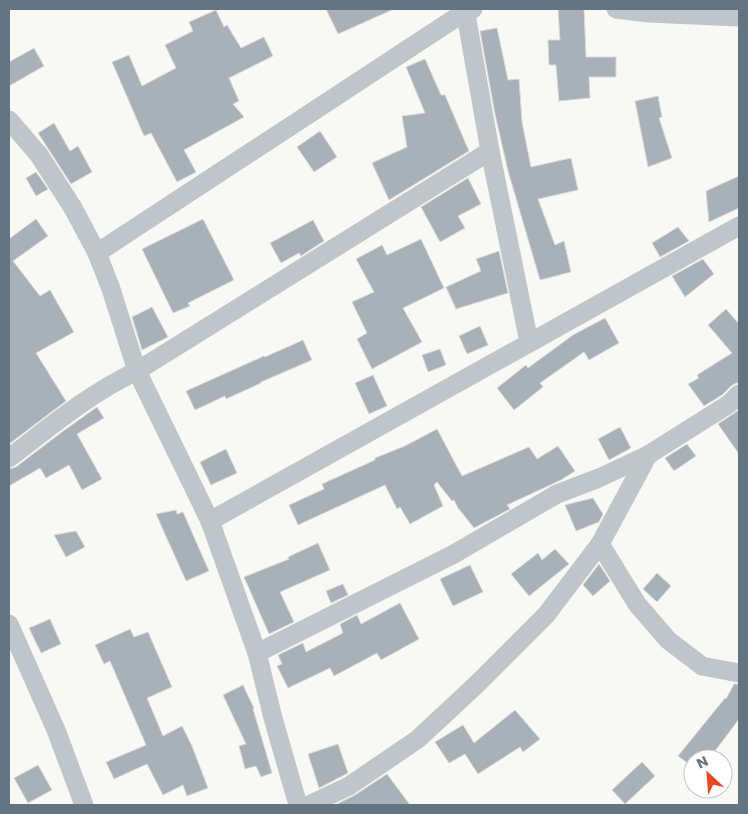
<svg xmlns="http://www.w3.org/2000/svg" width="748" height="814" viewBox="0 0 748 814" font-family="Poppins,sans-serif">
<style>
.building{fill:#a8b1b7;stroke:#dadad7}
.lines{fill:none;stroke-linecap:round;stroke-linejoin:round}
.minor{stroke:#c0c5c9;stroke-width:19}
</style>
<rect width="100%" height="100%" fill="#f8f8f5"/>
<g class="building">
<path d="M 326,9 L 394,9 L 338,34 Z"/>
<path d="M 558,9 L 584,9 L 586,57 L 616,57 L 616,77 L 589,77 L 590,98 L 559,101 L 556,65 L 549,65 L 548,40 L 560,40 Z"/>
<path d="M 216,10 L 224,27 L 227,25 L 241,48 L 264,37 L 273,56 L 229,78 L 239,101 L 233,104 L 244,117 L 184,150 L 196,172 L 177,182 L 151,133 L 144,136 L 112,62 L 129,55 L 142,86 L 176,68 L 165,45 L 193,31 L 189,22 Z"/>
<path d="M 497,28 L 508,80 L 519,79 L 522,122 L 531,167 L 571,158 L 578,190 L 538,199 L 555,245 L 564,241 L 571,272 L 540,280 L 508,171 L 495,114 L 480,31 Z"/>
<path d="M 34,48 L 44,66 L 9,86 L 9,62 Z"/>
<path d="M 425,59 L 441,95 L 445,95 L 469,151 L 389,200 L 372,163 L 407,147 L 402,116 L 425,113 L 406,67 Z"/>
<path d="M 658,96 L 662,117 L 659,118 L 672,158 L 648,167 L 635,101 Z"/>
<path d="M 54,123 L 70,151 L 78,146 L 92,172 L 71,184 L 38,133 Z"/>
<path d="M 320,131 L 337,157 L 314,172 L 297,147 Z"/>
<path d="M 36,172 L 48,189 L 36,196 L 26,178 Z"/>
<path d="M 739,176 L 739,208 L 709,222 L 706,191 Z"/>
<path d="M 468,178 L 481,204 L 458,216 L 465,228 L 440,242 L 421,207 Z"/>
<path d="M 36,219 L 48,236 L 13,261 L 40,296 L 50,290 L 74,332 L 36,353 L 66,401 L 9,444 L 9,239 Z"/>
<path d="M 203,219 L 234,280 L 188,303 L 190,306 L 173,313 L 142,249 Z"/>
<path d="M 313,220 L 324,241 L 301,256 L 299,253 L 281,263 L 270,243 Z"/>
<path d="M 678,227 L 689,241 L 660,257 L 652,243 Z"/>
<path d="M 421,239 L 444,288 L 403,308 L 422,342 L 372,369 L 357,339 L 367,333 L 352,302 L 374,292 L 356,259 L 382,245 L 387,255 Z"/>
<path d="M 499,251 L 508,293 L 456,309 L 446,287 L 481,271 L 476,259 Z"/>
<path d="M 703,259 L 714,274 L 685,297 L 672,276 Z"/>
<path d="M 152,307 L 168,337 L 142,350 L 132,317 Z"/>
<path d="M 726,309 L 739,324 L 739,383 L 736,383 L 731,386 L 722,395 L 704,406 L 688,384 L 699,378 L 697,375 L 732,353 L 708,325 Z"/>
<path d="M 605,318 L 619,343 L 589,360 L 584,352 L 540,383 L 543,387 L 514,410 L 497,388 L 526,365 L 528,368 L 573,335 Z"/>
<path d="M 480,326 L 488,345 L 467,354 L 459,336 Z"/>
<path d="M 303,340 L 312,360 L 261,382 L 261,383 L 226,399 L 225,396 L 195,410 L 186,391 L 264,356 L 265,357 Z"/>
<path d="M 440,349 L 446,365 L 428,372 L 422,355 Z"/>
<path d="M 373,375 L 387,406 L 369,414 L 355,383 Z"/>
<path d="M 97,407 L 104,418 L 77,434 L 102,479 L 82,490 L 69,465 L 46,478 L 40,468 L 9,486 L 9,469 L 16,467 L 62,432 Z"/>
<path d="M 739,410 L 739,454 L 718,424 Z"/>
<path d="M 620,427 L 631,448 L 609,460 L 598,439 Z"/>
<path d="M 437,429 L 462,476 L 529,447 L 537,459 L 558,446 L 575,471 L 561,480 L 507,505 L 510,509 L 474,528 L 458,508 L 454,500 L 452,501 L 437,482 L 434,485 L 443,506 L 410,524 L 400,507 L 397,509 L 385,485 L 298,525 L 289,505 L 324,489 L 322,484 L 375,460 L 375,458 L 405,446 Z"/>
<path d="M 687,444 L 696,456 L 674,471 L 665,458 Z"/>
<path d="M 226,449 L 237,473 L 211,485 L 200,462 Z"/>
<path d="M 593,498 L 603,514 L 599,522 L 576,531 L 565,505 Z"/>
<path d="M 176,510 L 177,514 L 183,512 L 209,571 L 186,581 L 156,514 Z"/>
<path d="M 76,531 L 85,547 L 66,557 L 54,535 Z"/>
<path d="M 318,543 L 330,570 L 280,592 L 294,622 L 269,634 L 244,577 L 289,559 L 288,557 Z"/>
<path d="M 555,549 L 569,564 L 529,596 L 511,574 L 538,553 L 542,560 Z"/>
<path d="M 599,564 L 610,581 L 593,596 L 583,585 Z"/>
<path d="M 470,565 L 483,592 L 453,606 L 440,579 Z"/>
<path d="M 657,573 L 671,586 L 657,602 L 643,589 Z"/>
<path d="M 343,584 L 348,595 L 331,603 L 326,591 Z"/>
<path d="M 400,603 L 419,639 L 381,660 L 377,653 L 334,676 L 330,668 L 288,688 L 277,666 L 282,664 L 278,655 L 303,643 L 306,652 L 343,633 L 340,624 L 357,615 L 361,624 Z"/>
<path d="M 50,619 L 61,644 L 41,653 L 29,628 Z"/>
<path d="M 130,629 L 134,637 L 148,632 L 172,687 L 147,698 L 163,736 L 182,726 L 192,746 L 208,788 L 187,796 L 183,785 L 163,795 L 147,764 L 114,779 L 106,762 L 146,745 L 110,661 L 104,664 L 95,645 Z"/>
<path d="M 734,684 L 739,684 L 739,719 L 709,759 L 693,759 L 693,767 L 678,756 L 725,698 L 726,699 Z"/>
<path d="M 243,685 L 254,708 L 253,709 L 272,773 L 261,777 L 256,766 L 245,769 L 239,746 L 246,744 L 223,695 Z"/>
<path d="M 515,710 L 540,739 L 523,752 L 520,747 L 478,774 L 465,754 L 449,763 L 435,742 L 463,725 L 474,743 Z"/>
<path d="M 338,744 L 348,773 L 319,788 L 308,754 Z"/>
<path d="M 642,762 L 655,776 L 625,804 L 612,790 Z"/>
<path d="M 38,765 L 52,790 L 28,803 L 14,778 Z"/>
<path d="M 387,774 L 410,805 L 335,805 L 355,795 Z"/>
</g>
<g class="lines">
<g class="minor">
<path d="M 465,9 L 490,151 L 529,342"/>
<path d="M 616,9 L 648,13 L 739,17"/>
<path d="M 9,120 L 39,155 L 73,208 L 97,253 L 111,289 L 137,371 L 210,521 L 257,653 L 273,718 L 298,805"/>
<path d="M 97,253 L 466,11 L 473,9"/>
<path d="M 9,458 C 50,427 90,393 137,371 L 490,151"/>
<path d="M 210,521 L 739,226"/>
<path d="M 600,544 L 637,604 L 668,640 L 702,666 L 739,673"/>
<path d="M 9,624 L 56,730 L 84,805"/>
<path d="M 257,653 L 454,554 L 557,494 L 599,478 L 648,455 L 729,404 L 739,394"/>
<path d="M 309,805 L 349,786 L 418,739 L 477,684 L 546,615 L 600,544 L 648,455"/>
</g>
</g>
<rect width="748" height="814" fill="none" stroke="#627581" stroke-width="20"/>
<g transform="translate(708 774) rotate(334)"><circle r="24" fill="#ffffff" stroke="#c0c8cd"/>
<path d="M0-4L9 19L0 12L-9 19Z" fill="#ea4823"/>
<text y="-8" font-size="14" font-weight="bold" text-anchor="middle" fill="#627581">N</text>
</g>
</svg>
